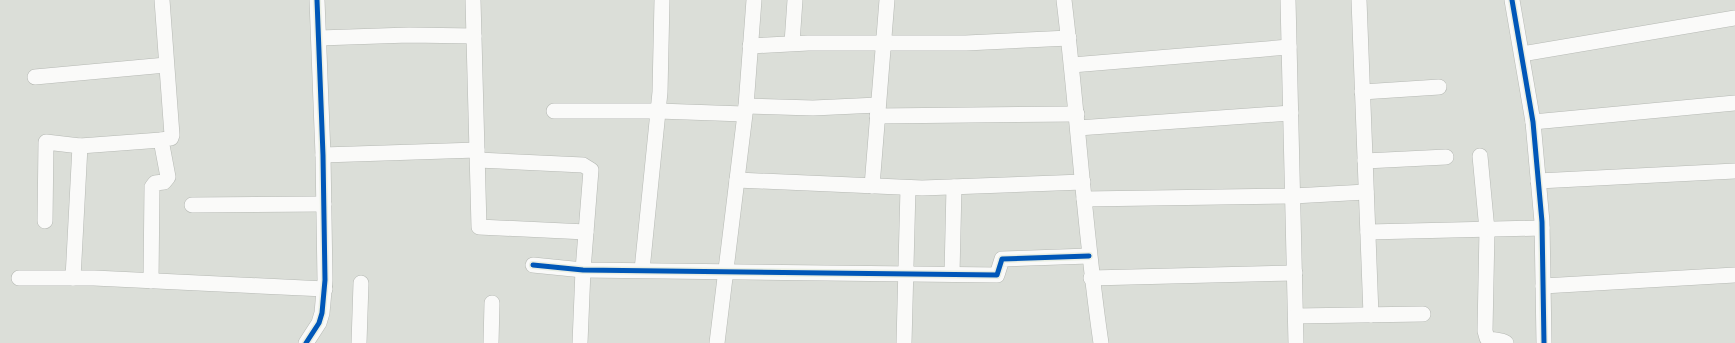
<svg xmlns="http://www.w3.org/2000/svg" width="1735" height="343" viewBox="0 0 1735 343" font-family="'Titillium Web',sans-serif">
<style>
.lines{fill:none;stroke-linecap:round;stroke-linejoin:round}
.street-casing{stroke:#b6b9b4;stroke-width:16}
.street{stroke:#fafaf9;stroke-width:15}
.cycleway-casing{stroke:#e9eee2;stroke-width:8}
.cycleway{stroke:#0057b8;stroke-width:5}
</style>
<rect width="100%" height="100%" fill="#dbded8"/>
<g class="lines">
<g class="street-casing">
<g id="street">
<path d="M 473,0 L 479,227 L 586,232"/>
<path d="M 1064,0 C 1078,114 1084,229 1101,343"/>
<path d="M 1288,0 L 1296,343"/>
<path d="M 1359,0 L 1371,315"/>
<path d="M 1512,0 L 1533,122 L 1542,222 L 1544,343"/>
<path d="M 319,38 L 409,35 L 474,36"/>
<path d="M 792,43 L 795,0"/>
<path d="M 750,46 L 808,43 L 966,43 L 1069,38"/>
<path d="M 1522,54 L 1735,18"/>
<path d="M 1072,65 L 1289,47"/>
<path d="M 35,77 L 166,65"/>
<path d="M 1362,92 L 1439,87"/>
<path d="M 746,106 L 813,108 L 878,105"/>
<path d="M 554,111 L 658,111 L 744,114"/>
<path d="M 877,116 L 1077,114"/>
<path d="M 1533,122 L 1735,103"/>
<path d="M 1078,128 L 1291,113"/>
<path d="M 323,155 L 477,150"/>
<path d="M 1480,156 L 1487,230 L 1485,331 L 1487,338 C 1493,341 1500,339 1506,343"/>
<path d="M 478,160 L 583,165 L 591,170 L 583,270 L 580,343"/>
<path d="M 1365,161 L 1446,157"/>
<path d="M 737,180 L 922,188 L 1083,182"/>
<path d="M 1538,181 L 1735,171"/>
<path d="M 872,186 L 887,0"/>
<path d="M 1084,199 L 1293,196 L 1366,192"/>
<path d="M 192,205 L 324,204"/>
<path d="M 45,221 L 46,142 L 80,146 L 161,140"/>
<path d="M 1368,232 L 1542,228"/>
<path d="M 533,265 L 583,270 L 997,275 L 1002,259 L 1089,256"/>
<path d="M 642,270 L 660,92 L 662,0"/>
<path d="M 952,274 L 954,187"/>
<path d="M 19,278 L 94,278 L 325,289"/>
<path d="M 73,278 L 80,146"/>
<path d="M 1091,278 L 1295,273"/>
<path d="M 151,281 L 152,187 L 155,183 L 164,182 L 168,177 L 161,140 L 171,138 L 172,135 L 162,0"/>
<path d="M 1543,286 L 1735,275"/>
<path d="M 1296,316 L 1423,314"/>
<path d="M 306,343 L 319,323 L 322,313 L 325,280 L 323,155 L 317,0"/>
<path d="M 359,343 L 361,283"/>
<path d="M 491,343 L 492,303"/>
<path d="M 717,343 L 746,106 L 754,0"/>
<path d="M 904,343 L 908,188"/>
</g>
</g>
<use href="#street" class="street"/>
<g class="cycleway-casing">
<g id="cycleway">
<path d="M 1512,0 L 1533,122 L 1542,222 L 1544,343"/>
<path d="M 533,265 L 583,270 L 997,275 L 1002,259 L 1089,256"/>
<path d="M 306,343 L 319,323 L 322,313 L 325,280 L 323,155 L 317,0"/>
</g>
</g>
<use href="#cycleway" class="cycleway"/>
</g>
</svg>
